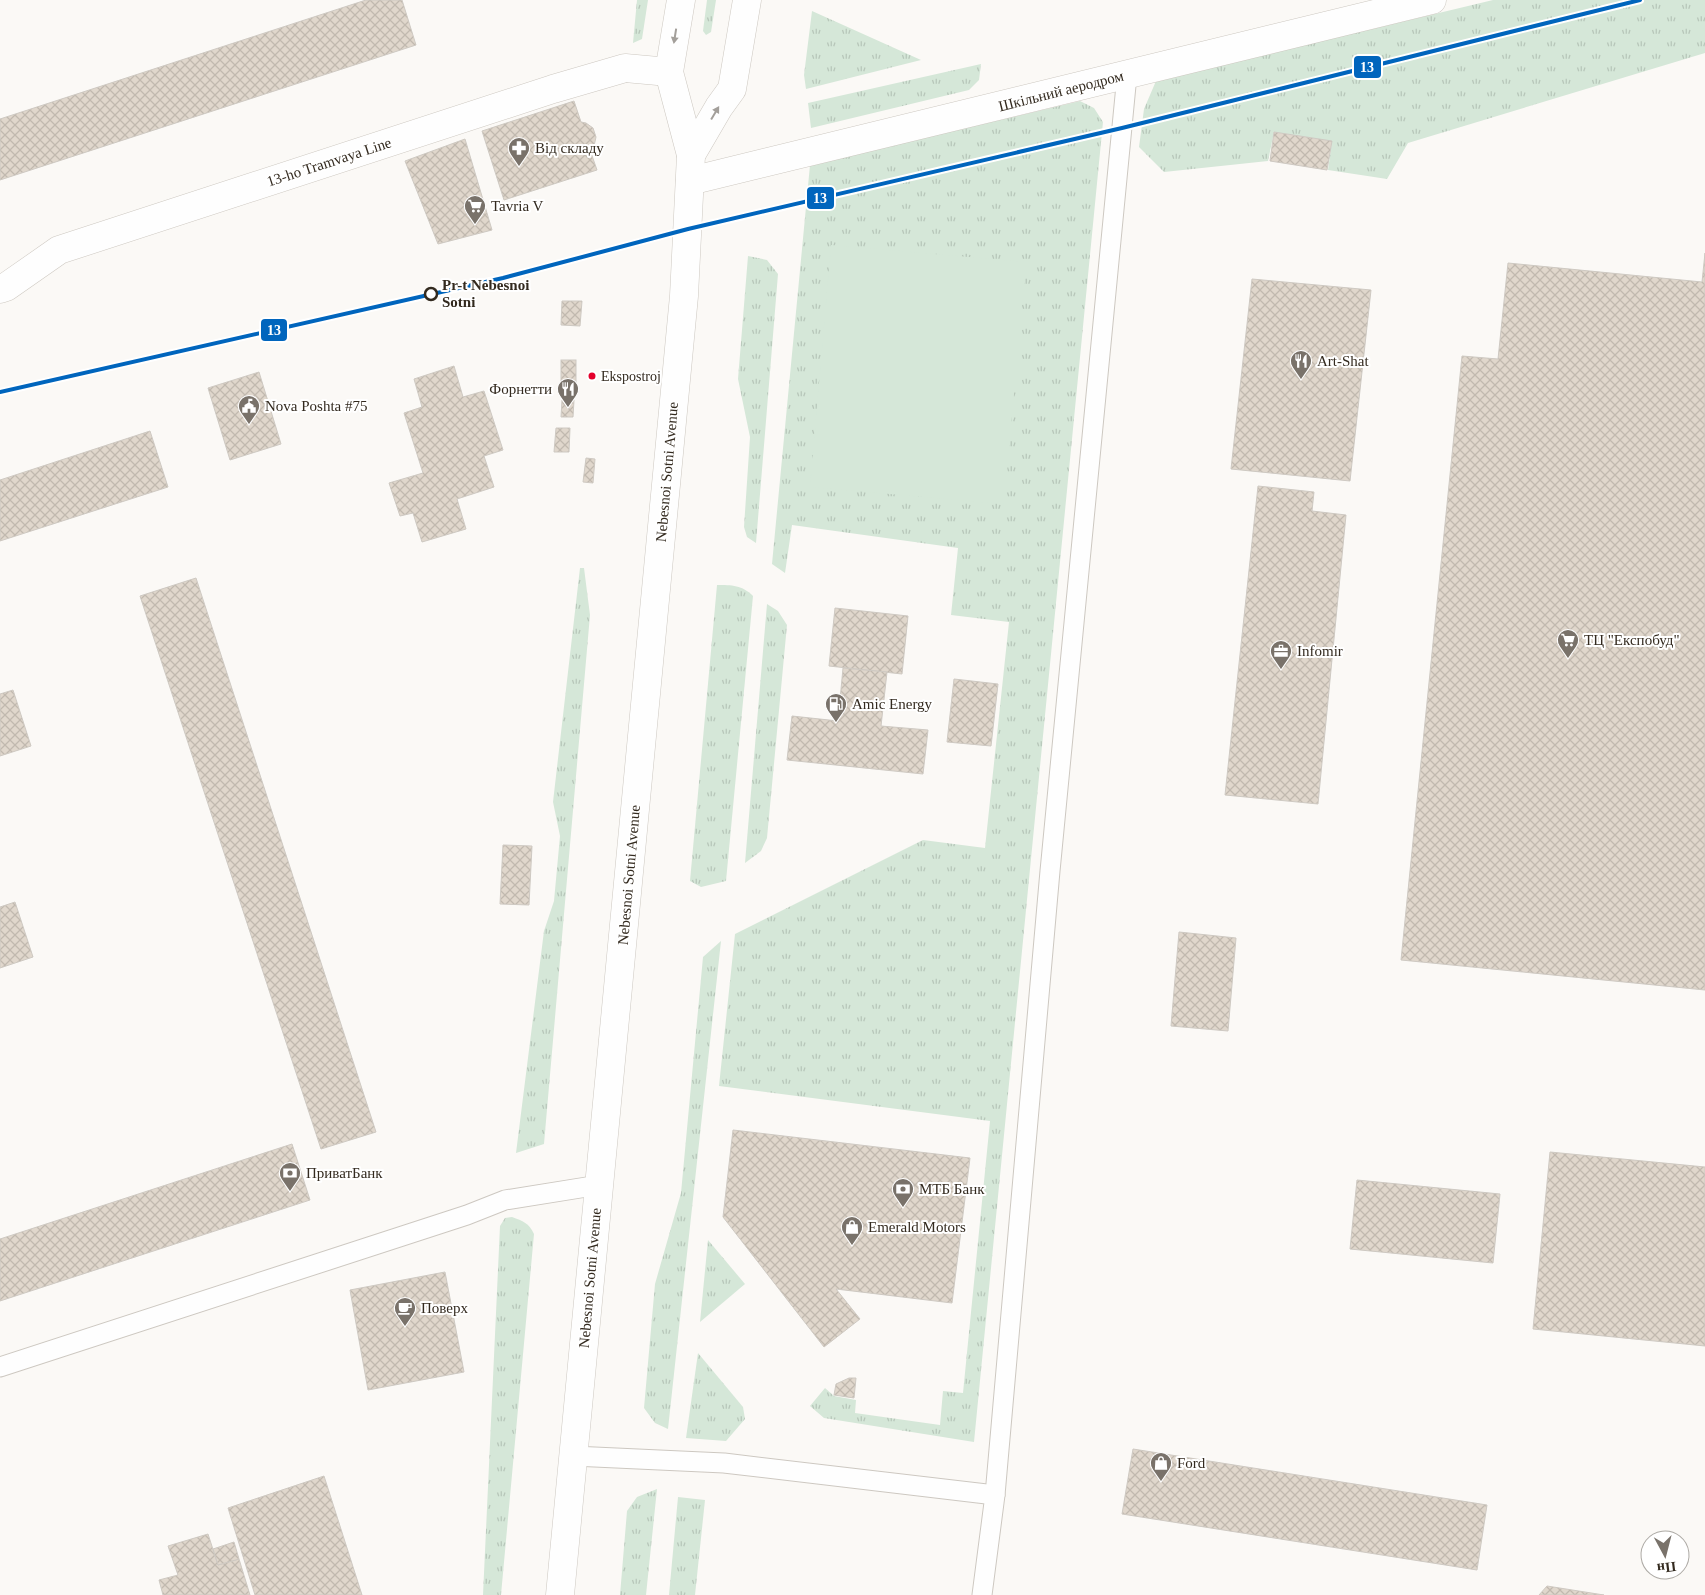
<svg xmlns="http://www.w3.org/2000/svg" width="1705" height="1595" viewBox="0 0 1705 1595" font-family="Georgia,serif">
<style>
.grass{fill:url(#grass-tufts)}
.pitch{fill:#d5e7d8}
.building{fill:url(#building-cross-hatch);stroke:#cec9c2}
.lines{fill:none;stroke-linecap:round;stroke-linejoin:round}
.lane-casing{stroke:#cdc8c1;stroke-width:21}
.street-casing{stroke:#cdc8c1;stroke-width:29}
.primary-casing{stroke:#cdc8c1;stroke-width:29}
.lane{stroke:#fefefe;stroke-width:19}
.street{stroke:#fefefe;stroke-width:28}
.primary{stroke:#fefefe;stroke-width:28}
.tram-1-casing{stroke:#fff;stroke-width:8}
.tram-1{stroke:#0065bd;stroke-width:4}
.oneway{fill:#a39f9a}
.stop-dot{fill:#fff;stroke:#332a1f;stroke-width:2.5}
.bus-dot{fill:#e4002b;stroke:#fff;stroke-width:2}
.labels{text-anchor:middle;stroke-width:4;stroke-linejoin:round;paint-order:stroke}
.bus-label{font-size:14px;fill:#332a1f;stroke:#fff;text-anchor:start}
.street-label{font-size:15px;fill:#332a1f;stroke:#fff}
.poi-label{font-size:15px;fill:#332a1f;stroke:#fff;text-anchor:start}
.stop-label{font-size:15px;font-weight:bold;fill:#332a1f;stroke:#fff;text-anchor:start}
.line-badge{stroke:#fff;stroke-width:2}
.badge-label{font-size:14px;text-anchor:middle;font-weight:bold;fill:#fff}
</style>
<defs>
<pattern id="grass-tufts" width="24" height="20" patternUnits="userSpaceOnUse" patternTransform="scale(1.25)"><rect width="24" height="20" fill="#d5e7d8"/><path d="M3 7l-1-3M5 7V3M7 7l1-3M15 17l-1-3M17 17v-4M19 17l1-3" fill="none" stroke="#b7c6b9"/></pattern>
<pattern id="building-cross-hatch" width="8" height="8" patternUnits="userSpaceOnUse" patternTransform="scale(1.25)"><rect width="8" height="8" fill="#e0d7cc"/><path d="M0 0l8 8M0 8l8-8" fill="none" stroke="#c1b9af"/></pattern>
</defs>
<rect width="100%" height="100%" fill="#fbf9f6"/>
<g class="grass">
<path d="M 637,0 L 648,0 L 642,39 L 633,43 Z"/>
<path d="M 707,0 L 716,0 L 711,32 L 706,35 L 703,31 Z"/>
<path d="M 1493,0 L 1705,0 L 1705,53 L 1408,143 L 1387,179 L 1328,170 L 1332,141 L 1274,132 L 1268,161 L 1164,172 L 1139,147 L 1144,109 L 1156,81 Z"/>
<path d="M 812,11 L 921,60 L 806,89 L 804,75 Z"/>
<path d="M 981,64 L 979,80 L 969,90 L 811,128 L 808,103 Z"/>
<path d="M 1080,101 L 1094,108 L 1103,122 L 974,1442 L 824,1418 L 810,1406 L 825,1388 L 834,1396 L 856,1400 L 855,1413 L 940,1425 L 943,1391 L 963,1393 L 990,1121 L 719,1086 L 735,934 L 923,840 L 985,848 L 1009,622 L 951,615 L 958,548 L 792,525 L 785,573 L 772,564 L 810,165 Z"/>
<path d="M 748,256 L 767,260 L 778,274 L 756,543 L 747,537 L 744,527 L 750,437 L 738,379 Z"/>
<path d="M 580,568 L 584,568 L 590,615 L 544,1144 L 516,1153 L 544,931 L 554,901 L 560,836 L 553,802 Z"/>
<path d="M 717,585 C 732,585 742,585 753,596 L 726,881 L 701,887 L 690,881 Z"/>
<path d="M 767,604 L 778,611 L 787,625 L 767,838 L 761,851 L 745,863 Z"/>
<path d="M 721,941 L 668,1429 L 655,1423 L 644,1408 L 655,1284 L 681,1193 L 703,957 Z"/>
<path d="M 512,1217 C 523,1221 529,1223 534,1234 L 501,1595 L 483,1595 L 500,1226 L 505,1218 Z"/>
<path d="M 708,1240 L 745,1284 L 700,1322 Z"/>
<path d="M 698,1353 L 743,1407 L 745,1419 L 726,1441 L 686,1438 Z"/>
<path d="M 657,1489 L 646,1595 L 620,1595 L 627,1511 L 637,1497 Z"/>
<path d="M 678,1497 L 705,1500 L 695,1595 L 669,1595 Z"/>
</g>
<path class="pitch" d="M 831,245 L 1026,262 L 1004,504 L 810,487 Z"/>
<g class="building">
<path d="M 366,0 L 402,0 L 416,45 L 0,180 L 0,119 Z"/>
<path d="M 574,101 L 581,122 L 586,123 L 593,128 L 596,137 L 594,146 L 590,150 L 597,170 L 504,200 L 482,131 Z"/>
<path d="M 1274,132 L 1332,141 L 1327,170 L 1270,161 Z"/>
<path d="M 465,139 L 492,230 L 438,244 L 405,161 Z"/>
<path d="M 1705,253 L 1705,990 L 1401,960 L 1462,356 L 1498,359 L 1508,263 L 1702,282 Z"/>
<path d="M 1252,279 L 1371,290 L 1350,481 L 1231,469 Z"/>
<path d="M 562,301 L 582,301 L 580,326 L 561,325 Z"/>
<rect x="561" y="360" width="15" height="31"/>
<path d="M 454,366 L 463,397 L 484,391 L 503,450 L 484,456 L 494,487 L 457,499 L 466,529 L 422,542 L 413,513 L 400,516 L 389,483 L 423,473 L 404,413 L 422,407 L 414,379 Z"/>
<path d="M 259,372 L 281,444 L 230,460 L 208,388 Z"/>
<path d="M 562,400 L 574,400 L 573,417 L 561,417 Z"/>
<path d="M 556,428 L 570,428 L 569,452 L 554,452 Z"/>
<path d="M 150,431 L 168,487 L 0,541 L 0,480 Z"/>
<path d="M 586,458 L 595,459 L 593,483 L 583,482 Z"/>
<path d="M 1258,486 L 1314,492 L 1312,511 L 1346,515 L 1318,804 L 1225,795 Z"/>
<path d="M 196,578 L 376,1132 L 321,1149 L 140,596 Z"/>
<path d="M 835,608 L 908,616 L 902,674 L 829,666 Z"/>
<path d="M 843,668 L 887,672 L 881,726 L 928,730 L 923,774 L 787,760 L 792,716 L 838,721 Z"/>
<path d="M 954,679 L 998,684 L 991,746 L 947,742 Z"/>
<path d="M 13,690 L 31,746 L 0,756 L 0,694 Z"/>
<path d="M 503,845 L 532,846 L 529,905 L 500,904 Z"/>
<path d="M 15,902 L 33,957 L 0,968 L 0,907 Z"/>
<path d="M 1179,932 L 1236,938 L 1228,1031 L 1171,1026 Z"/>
<path d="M 733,1130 L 970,1158 L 952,1303 L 836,1289 L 860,1319 L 824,1347 L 723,1217 Z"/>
<path d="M 292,1144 L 310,1200 L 0,1301 L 0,1239 Z"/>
<path d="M 1550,1152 L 1705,1167 L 1705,1346 L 1533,1329 Z"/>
<path d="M 1357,1180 L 1500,1194 L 1493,1263 L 1350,1249 Z"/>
<path d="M 445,1272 L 464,1372 L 368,1390 L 350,1290 Z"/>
<path d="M 849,1378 L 856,1378 L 854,1398 L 834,1395 L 836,1384 Z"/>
<path d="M 1133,1449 L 1487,1505 L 1477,1570 L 1122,1514 Z"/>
<path d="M 324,1476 L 362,1595 L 255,1595 L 228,1508 Z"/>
<path d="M 208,1534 L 218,1565 L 239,1559 L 250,1595 L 163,1595 L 159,1580 L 178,1575 L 168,1546 Z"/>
<path d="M 234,1542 L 239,1559 L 218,1565 L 213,1549 Z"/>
<path d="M 1547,1586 L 1604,1595 L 1539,1595 Z"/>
</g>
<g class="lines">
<g class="lane-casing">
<g id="lane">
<path d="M 0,1367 L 467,1215 L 505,1200 L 599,1185"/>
<path d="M 573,1456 L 724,1463 L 995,1495"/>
<path d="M 982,1595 L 995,1495 L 1050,871 L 1127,75"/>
</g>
</g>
<g class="street-casing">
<g id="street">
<path d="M 690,181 L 1432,0"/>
<path d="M 0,289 L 6,287 L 59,250 L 553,89 L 625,68 L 669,72"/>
</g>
</g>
<g class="primary-casing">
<g id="primary">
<path d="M 691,155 L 719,107 L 732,89 L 747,0"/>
<path d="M 560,1595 L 684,296 L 691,155 L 669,72 L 681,0"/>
</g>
</g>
<use href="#lane" class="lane"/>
<use href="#street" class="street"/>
<use href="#primary" class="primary"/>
<g class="tram-1-casing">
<path id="tram-1" d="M 0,392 L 503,278 L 688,229 L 1122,128 L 1640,0"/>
</g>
<use href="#tram-1" class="tram-1"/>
</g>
<defs><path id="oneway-solid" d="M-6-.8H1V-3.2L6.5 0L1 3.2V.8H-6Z" transform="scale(1.25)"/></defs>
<g class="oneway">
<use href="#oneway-solid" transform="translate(675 36) rotate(99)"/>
<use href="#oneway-solid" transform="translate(715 113) rotate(-59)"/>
</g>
<defs>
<g id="pharmacy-pin" transform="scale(1.125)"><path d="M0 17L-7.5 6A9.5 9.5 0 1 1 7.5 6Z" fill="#79726a" stroke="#fff"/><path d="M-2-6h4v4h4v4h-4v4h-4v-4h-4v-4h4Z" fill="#fff"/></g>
<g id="supermarket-pin" transform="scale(1.125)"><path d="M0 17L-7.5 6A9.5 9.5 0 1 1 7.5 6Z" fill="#79726a" stroke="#fff"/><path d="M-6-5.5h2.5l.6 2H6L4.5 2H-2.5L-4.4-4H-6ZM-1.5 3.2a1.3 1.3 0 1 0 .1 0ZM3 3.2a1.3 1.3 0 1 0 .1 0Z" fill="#fff"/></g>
<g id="restaurant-pin" transform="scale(1.125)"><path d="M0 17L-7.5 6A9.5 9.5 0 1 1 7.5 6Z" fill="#79726a" stroke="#fff"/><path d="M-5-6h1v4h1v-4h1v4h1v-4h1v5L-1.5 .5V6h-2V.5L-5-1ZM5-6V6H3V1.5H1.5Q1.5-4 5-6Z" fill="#fff"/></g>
<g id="civic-pin" transform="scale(1.125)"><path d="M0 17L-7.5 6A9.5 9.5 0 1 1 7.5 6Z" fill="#79726a" stroke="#fff"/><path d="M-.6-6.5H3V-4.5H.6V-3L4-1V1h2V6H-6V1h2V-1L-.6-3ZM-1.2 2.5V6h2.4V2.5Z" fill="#fff"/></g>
<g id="office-pin" transform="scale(1.125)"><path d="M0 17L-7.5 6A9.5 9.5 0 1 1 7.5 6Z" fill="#79726a" stroke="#fff"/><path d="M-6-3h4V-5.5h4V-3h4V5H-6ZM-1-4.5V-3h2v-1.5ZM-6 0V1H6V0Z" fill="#fff"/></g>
<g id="fuel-pin" transform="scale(1.125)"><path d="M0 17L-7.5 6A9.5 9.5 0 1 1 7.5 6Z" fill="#79726a" stroke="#fff"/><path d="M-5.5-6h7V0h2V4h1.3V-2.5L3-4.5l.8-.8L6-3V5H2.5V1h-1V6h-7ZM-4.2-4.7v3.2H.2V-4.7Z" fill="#fff"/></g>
<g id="bank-pin" transform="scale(1.125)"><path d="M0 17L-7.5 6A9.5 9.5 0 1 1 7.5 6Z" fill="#79726a" stroke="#fff"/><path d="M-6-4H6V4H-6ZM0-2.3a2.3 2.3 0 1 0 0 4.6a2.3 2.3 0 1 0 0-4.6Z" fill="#fff"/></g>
<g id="shop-pin" transform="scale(1.125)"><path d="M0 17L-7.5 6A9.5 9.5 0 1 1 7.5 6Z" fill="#79726a" stroke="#fff"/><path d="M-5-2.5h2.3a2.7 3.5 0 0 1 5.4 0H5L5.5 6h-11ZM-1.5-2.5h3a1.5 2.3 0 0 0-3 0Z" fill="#fff"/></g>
<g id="cafe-pin" transform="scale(1.125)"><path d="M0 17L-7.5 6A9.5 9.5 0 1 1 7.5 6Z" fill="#79726a" stroke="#fff"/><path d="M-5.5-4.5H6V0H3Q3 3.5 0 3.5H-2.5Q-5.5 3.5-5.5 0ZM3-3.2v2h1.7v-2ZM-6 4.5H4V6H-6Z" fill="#fff"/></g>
</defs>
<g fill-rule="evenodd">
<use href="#pharmacy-pin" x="519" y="148"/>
<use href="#supermarket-pin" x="475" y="206"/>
<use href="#restaurant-pin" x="1301" y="361"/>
<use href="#restaurant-pin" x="568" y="389"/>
<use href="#civic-pin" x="249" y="406"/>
<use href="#supermarket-pin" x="1568" y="640"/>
<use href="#office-pin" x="1281" y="651"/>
<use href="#fuel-pin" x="836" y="704"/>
<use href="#bank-pin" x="290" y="1173"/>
<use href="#bank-pin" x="903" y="1189"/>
<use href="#shop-pin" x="852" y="1227"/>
<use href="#cafe-pin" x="405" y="1308"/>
<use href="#shop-pin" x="1161" y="1463"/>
</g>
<circle class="stop-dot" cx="431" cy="294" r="6"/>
<circle class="bus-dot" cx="592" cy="376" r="4.5"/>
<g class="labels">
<g class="bus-label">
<text x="601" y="381">Ekspostroj</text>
</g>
<g class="street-label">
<text transform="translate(1061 91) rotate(-14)" y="5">Шкільний аеродром</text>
<text transform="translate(329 162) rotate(-18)" y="5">13-ho Tramvaya Line</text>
<text transform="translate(667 472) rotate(-85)" y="5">Nebesnoi Sotni Avenue</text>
<text transform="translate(629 875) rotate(-85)" y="5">Nebesnoi Sotni Avenue</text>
<text transform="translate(590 1278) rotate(-85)" y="5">Nebesnoi Sotni Avenue</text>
</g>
<g class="poi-label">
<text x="535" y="153">Від складу</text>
<text x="491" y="211">Tavria V</text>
<text x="1317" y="366">Art-Shat</text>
<text x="552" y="394" text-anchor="end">Форнетти</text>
<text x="265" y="411">Nova Poshta #75</text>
<text x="1584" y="645">ТЦ "Експобуд"</text>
<text x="1297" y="656">Infomir</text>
<text x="852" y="709">Amic Energy</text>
<text x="306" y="1178">ПриватБанк</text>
<text x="919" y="1194">МТБ Банк</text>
<text x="868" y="1232">Emerald Motors</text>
<text x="421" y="1313">Поверх</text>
<text x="1177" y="1468">Ford</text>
</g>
<g class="stop-label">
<text x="442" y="290">Pr-t Nebesnoi<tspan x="442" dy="17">Sotni</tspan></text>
</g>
</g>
<g class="line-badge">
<rect x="1353" y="55" width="29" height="24" rx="5" fill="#0065bd"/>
<rect x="806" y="186" width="29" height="24" rx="5" fill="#0065bd"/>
<rect x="260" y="318" width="28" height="24" rx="5" fill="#0065bd"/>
</g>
<g class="badge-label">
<text x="1367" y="72">13</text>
<text x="820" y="203">13</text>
<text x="274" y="335">13</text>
</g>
<g transform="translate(1665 1555) rotate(173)"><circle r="24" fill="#ffffff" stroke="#adaaa5"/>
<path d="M0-4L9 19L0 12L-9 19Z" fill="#79726a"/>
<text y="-8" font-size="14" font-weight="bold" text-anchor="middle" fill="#332a1f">Пн</text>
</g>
</svg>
